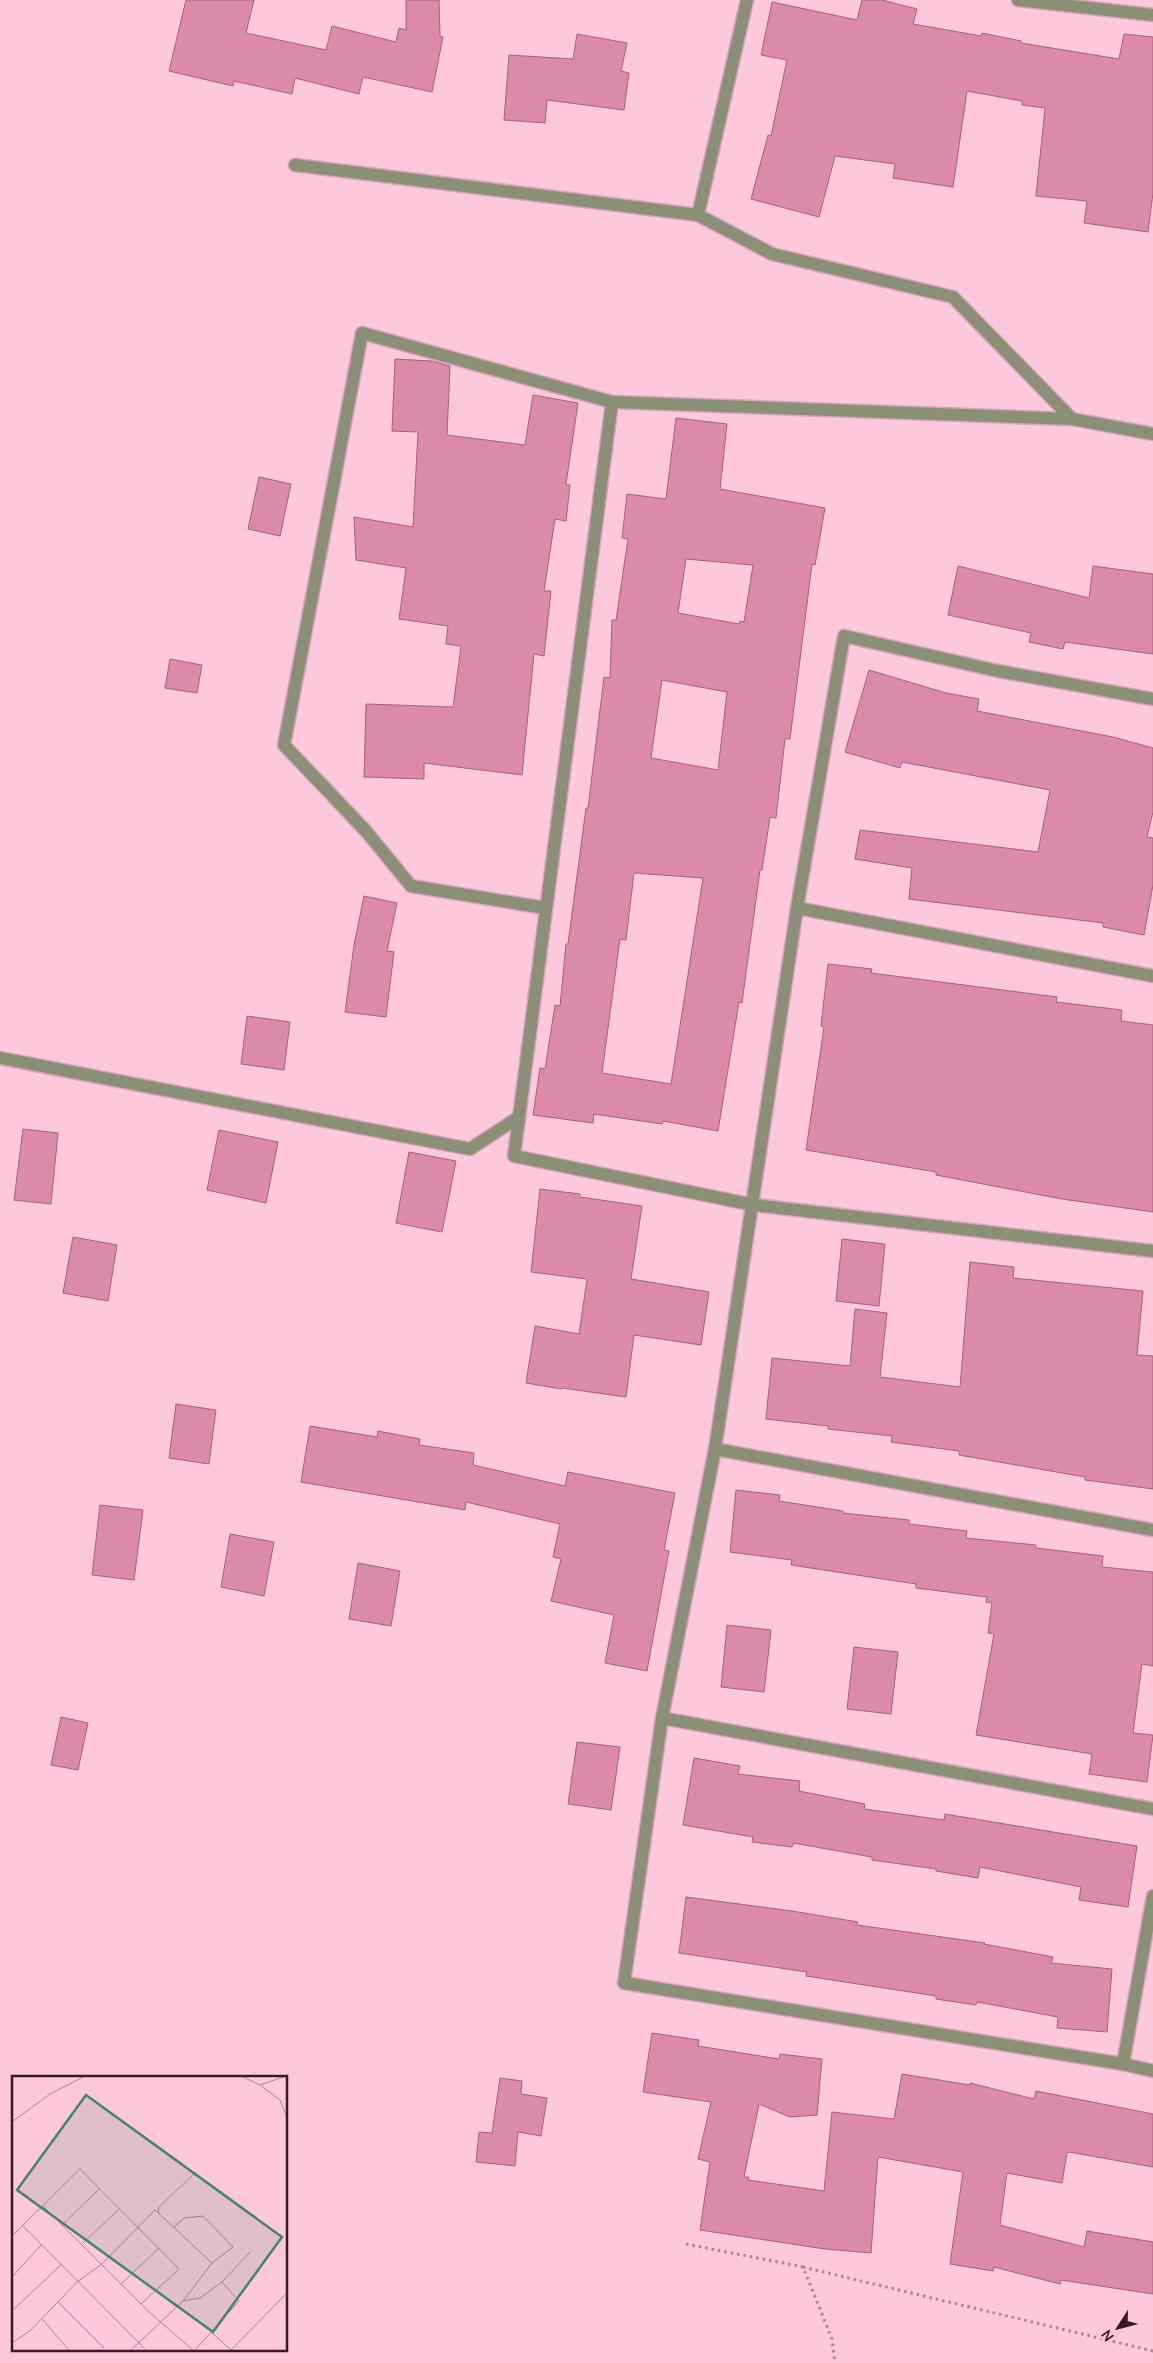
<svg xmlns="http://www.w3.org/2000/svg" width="1153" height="2363" viewBox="0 0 1153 2363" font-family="Manrope,sans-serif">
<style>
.building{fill:#dc8aaa;stroke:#aa5d7d;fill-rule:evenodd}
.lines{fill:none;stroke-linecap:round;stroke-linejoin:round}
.minor-casing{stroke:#d6a5b7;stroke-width:15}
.path{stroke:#af8393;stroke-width:3;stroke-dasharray:2.5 4;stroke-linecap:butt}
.minor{stroke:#8a8f75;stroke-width:12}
.inset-road{fill:none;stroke:#af8293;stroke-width:1}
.view{fill:#428373;fill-opacity:0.15;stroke:#428373;stroke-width:2.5}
.inset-edge{fill:none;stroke:#391926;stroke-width:2.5}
</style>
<rect width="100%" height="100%" fill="#fdc8db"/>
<g class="building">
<path d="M 186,0 L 254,0 L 246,33 L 326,50 L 332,26 L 396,42 L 399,28 L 406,30 L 406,0 L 439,0 L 440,36 L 443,37 L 432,92 L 363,77 L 359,94 L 295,78 L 292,94 L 234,81 L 233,86 L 169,71 Z"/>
<path d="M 862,0 L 882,0 L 917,9 L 913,24 L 981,36 L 982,33 L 1021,41 L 1021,43 L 1119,59 L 1124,34 L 1153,37 L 1153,193 L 1148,232 L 1084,223 L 1087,201 L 1036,196 L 1045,108 L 1022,105 L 1022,101 L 967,91 L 953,187 L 893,178 L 895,164 L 835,156 L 819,217 L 751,199 L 768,135 L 771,136 L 787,60 L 761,55 L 772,2 L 857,20 Z"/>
<path d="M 577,34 L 627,43 L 621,71 L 629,73 L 624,110 L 547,100 L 545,123 L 504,120 L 509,55 L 573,59 Z"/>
<path d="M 395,359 L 432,361 L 450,366 L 447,435 L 525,445 L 533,395 L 578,403 L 566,484 L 570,485 L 566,521 L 555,519 L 544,591 L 551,591 L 544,656 L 534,654 L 522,775 L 424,763 L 424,779 L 364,777 L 366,704 L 453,707 L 461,646 L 446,644 L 448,626 L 399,619 L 406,568 L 356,560 L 354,517 L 413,527 L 418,432 L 392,431 Z"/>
<path d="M 676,418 L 727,424 L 720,489 L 825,508 L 815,565 L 812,564 L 790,739 L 785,739 L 776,818 L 770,817 L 762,870 L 760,870 L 742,1003 L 739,1002 L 718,1131 L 663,1121 L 662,1124 L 594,1114 L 593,1123 L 533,1115 L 540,1068 L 545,1069 L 555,1005 L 560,1006 L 566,944 L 568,944 L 586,808 L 588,808 L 604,677 L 610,678 L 612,620 L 616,620 L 628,539 L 622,538 L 627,494 L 666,499 ZM 686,559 L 753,565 L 744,622 L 740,621 L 739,624 L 678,613 ZM 662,680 L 727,692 L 718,770 L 651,758 ZM 634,873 L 703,878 L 671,1084 L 602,1073 L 620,939 L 626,940 Z"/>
<path d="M 259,477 L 291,484 L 280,536 L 248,529 Z"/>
<path d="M 958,566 L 1089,598 L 1093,566 L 1153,574 L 1153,654 L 1065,642 L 1063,649 L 1029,642 L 1031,633 L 948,615 Z"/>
<path d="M 170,659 L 202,665 L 197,693 L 165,688 Z"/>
<path d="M 869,670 L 946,693 L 979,699 L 977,711 L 1113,737 L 1153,748 L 1153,812 L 1147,837 L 1153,838 L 1153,885 L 1144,935 L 1103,927 L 1103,923 L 909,899 L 912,868 L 855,859 L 860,830 L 1038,852 L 1050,790 L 902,762 L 900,768 L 845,752 Z"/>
<path d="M 364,896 L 397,903 L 387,951 L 394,952 L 386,1017 L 345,1012 L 354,945 Z"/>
<path d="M 828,964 L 872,969 L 871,973 L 1057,997 L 1056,1002 L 1122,1010 L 1121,1021 L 1153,1025 L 1153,1212 L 1062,1199 L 936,1175 L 936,1172 L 806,1150 L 824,1027 L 821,1026 Z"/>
<path d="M 247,1016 L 290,1022 L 284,1070 L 241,1064 Z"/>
<path d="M 23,1129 L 58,1133 L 51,1204 L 14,1200 Z"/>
<path d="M 219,1130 L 278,1142 L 266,1203 L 207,1190 Z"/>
<path d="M 409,1152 L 456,1161 L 442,1232 L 396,1223 Z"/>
<path d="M 540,1189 L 580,1194 L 580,1197 L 642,1206 L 631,1279 L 709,1292 L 701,1345 L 634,1335 L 626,1397 L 562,1388 L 561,1389 L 526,1383 L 535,1326 L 579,1334 L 587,1279 L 531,1272 Z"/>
<path d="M 73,1237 L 117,1245 L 108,1301 L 63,1293 Z"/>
<path d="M 842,1239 L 885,1244 L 879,1306 L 836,1301 Z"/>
<path d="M 970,1262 L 1014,1267 L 1013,1278 L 1143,1291 L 1137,1355 L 1153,1356 L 1153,1489 L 1085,1480 L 1085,1477 L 959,1455 L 959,1451 L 891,1442 L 892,1436 L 828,1429 L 828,1426 L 766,1419 L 772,1358 L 850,1366 L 855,1309 L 887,1313 L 880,1377 L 960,1387 Z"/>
<path d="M 176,1404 L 216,1410 L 209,1464 L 169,1458 Z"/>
<path d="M 310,1426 L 377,1437 L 378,1431 L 420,1439 L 419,1445 L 474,1453 L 473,1465 L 565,1486 L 568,1472 L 675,1493 L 664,1550 L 669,1551 L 647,1671 L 605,1663 L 614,1615 L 551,1601 L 561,1559 L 553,1557 L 560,1524 L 466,1502 L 465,1510 L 301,1482 Z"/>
<path d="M 736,1490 L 780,1495 L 779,1501 L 843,1511 L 843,1513 L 909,1520 L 909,1524 L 967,1531 L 966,1538 L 1036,1545 L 1036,1548 L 1103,1556 L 1102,1567 L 1153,1572 L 1153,1666 L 1142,1664 L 1133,1733 L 1153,1735 L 1147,1782 L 1089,1774 L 1092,1754 L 976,1735 L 994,1634 L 988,1633 L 992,1603 L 986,1602 L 987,1597 L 916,1588 L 916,1584 L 791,1565 L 792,1560 L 730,1552 Z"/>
<path d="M 100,1505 L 143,1510 L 134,1580 L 92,1575 Z"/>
<path d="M 230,1534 L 274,1542 L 264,1596 L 221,1587 Z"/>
<path d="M 358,1563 L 400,1571 L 391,1626 L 349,1619 Z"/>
<path d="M 727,1625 L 771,1630 L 764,1692 L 721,1687 Z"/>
<path d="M 854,1647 L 898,1652 L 891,1714 L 847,1709 Z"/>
<path d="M 61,1717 L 88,1723 L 78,1770 L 51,1765 Z"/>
<path d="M 577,1742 L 620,1747 L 611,1810 L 568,1804 Z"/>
<path d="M 694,1758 L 740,1766 L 738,1774 L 800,1781 L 799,1791 L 865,1804 L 864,1809 L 944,1820 L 945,1814 L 1137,1846 L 1128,1907 L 1079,1900 L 1081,1887 L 980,1867 L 978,1878 L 936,1871 L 936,1869 L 872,1860 L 872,1857 L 793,1843 L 792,1847 L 752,1842 L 753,1837 L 683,1825 Z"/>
<path d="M 686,1897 L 792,1911 L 858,1922 L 857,1925 L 985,1943 L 984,1944 L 1053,1957 L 1051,1963 L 1112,1969 L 1107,2032 L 1057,2028 L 1058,2017 L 977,2002 L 976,2005 L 936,1999 L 936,1996 L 806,1976 L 807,1972 L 679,1953 Z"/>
<path d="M 652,2033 L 699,2040 L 698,2046 L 779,2059 L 780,2054 L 822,2059 L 817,2115 L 790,2117 L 759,2104 L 744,2177 L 749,2177 L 748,2180 L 824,2191 L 832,2112 L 894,2119 L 902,2074 L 970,2085 L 970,2083 L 1034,2099 L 1036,2091 L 1153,2114 L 1153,2167 L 1069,2152 L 1067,2153 L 1062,2183 L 1007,2173 L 1000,2225 L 1084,2247 L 1087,2231 L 1153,2242 L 1153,2294 L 1061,2280 L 1060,2284 L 994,2267 L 993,2271 L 950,2264 L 963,2172 L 878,2157 L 871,2253 L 825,2249 L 700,2230 L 710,2162 L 698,2159 L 711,2102 L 643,2092 Z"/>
<path d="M 500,2078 L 522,2081 L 521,2094 L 547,2098 L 541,2136 L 518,2132 L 515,2166 L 476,2162 L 479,2132 L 492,2133 Z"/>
</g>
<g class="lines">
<g class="minor-casing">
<g id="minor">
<path d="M 1018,0 L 1153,15"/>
<path d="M 295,165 L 698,215 L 772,254 L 953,297 L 1072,419 L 612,402 L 514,1156 L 754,1205 L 1153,1251"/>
<path d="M 698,215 L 747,0"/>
<path d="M 1072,419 L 1153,434"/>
<path d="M 1153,699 L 998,671 L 844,636 L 797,908 L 715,1449 L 662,1718 L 624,1983 L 1123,2064 L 1153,2071"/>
<path d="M 545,908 L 411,886 L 365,830 L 284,745 L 362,333 L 612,402"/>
<path d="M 797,908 L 1153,976"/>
<path d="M 0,1058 L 470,1149 L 519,1117"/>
<path d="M 715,1449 L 1153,1530"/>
<path d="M 662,1718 L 1153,1809"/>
<path d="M 1123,2064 L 1153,1896"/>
</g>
</g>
<g class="path">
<path d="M 686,2244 L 803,2267 L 832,2339 L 835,2363"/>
<path d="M 803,2267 L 1153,2351"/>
</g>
<use href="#minor" class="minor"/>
</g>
<g transform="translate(12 2076)">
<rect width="275" height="275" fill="#fdc8db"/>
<path class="inset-road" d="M 231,1 L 248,9 L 271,1M 249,10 L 268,24 L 275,41M 0,46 L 38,18 L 71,1M 31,130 L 138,237 L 181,274M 146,137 L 147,131 L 184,96M 50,149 L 88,112M 11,150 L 134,274M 162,151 L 172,142 L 191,140 L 221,171 L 200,187M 0,160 L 68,93 L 167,193 L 129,228M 70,168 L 107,133M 0,201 L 30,168M 109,208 L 147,172M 46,226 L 92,272M 0,235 L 50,188M 30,243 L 57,274M 199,256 L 219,274 L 275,217M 0,267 L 18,255 L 65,206 L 90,188 L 143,134 L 200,187 L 171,225 L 188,222 L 210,206 L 239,175M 119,274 L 171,225M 183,274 L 227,225 L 210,206"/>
<path class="view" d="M 74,19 L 270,161 L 201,256 L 5,114 Z"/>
<rect width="275" height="275" class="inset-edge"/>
</g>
<g transform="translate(1118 2328) rotate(234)" stroke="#fdc8db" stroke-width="4" paint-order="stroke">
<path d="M0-4L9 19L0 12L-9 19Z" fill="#391926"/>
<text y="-8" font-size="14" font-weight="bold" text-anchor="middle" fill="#391926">N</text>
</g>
</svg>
